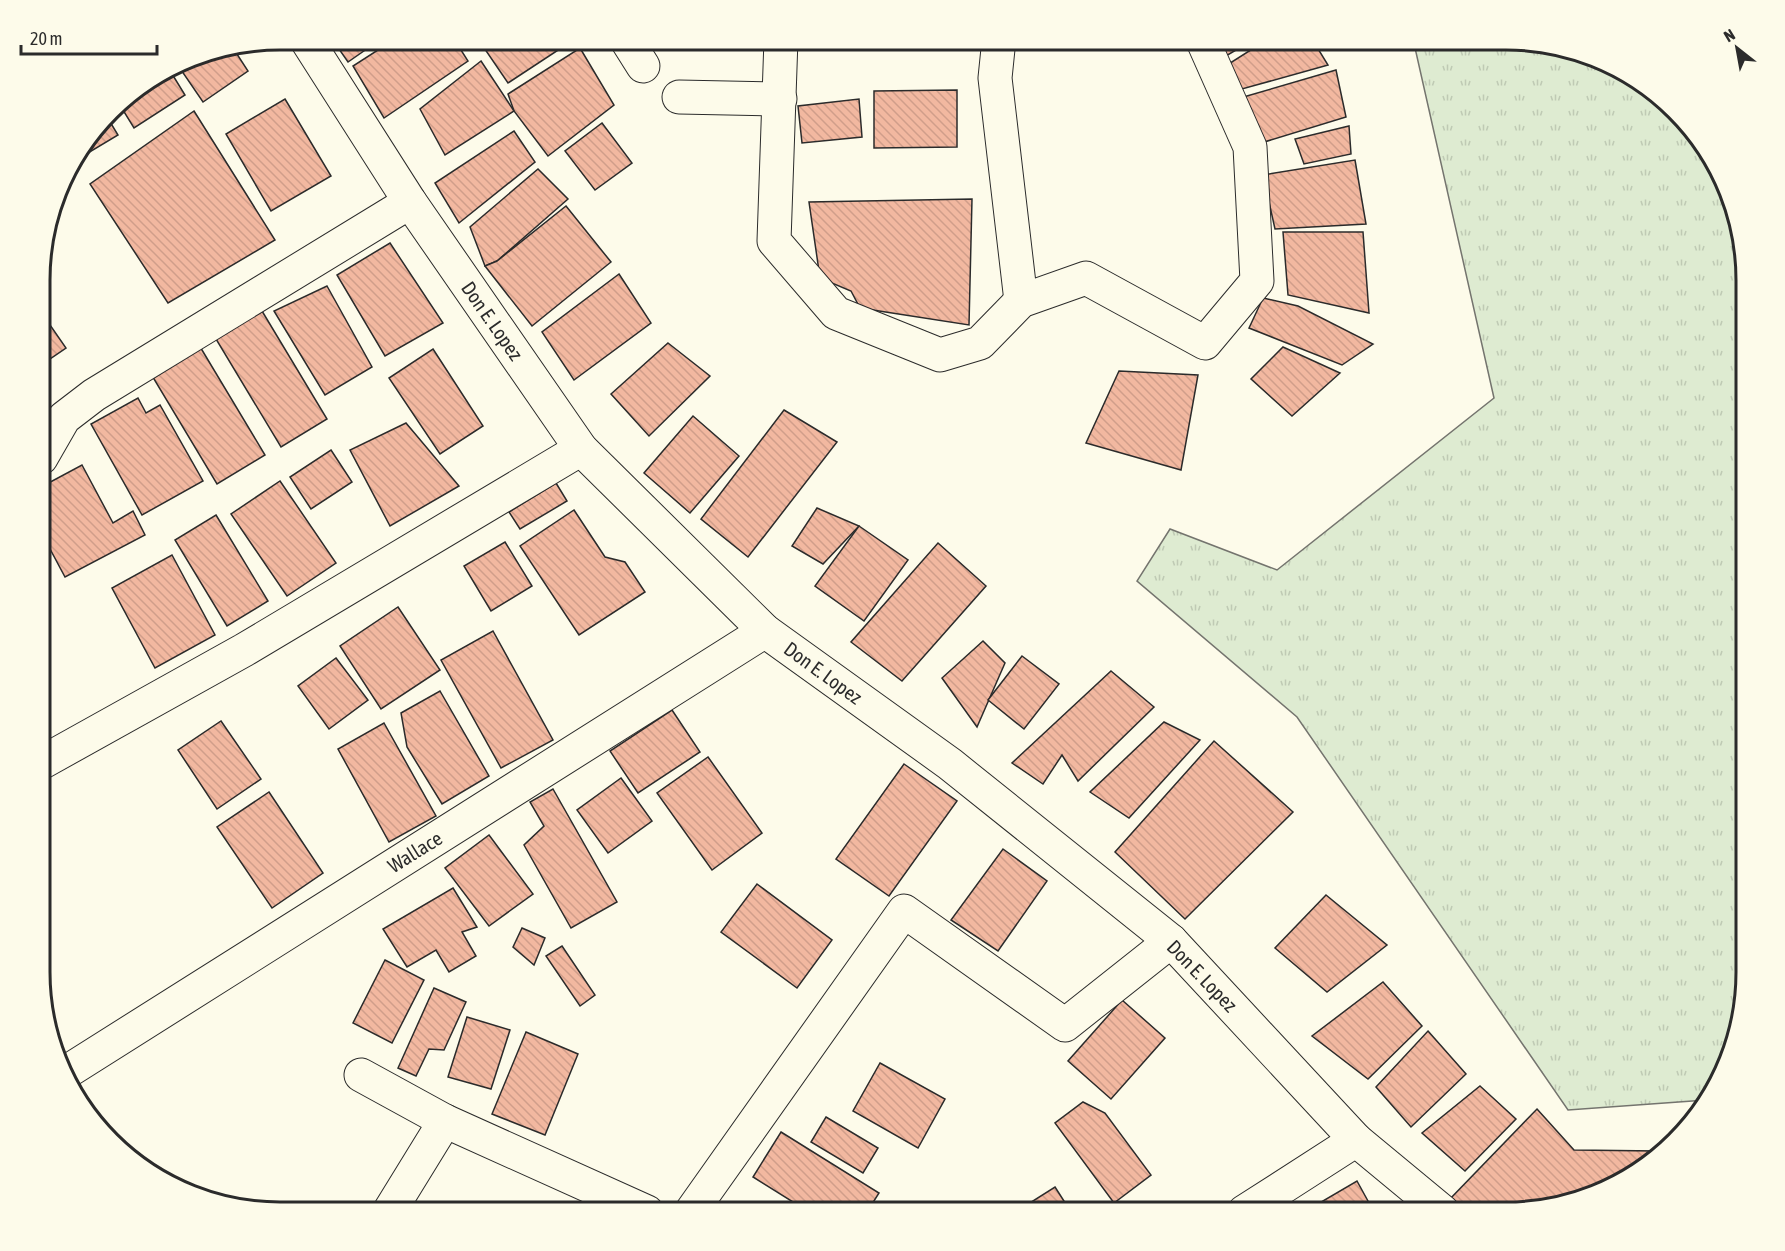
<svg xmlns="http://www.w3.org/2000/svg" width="1785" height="1251" viewBox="0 0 1785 1251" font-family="'Asap Condensed',sans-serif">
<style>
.grass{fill:url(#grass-tufts);stroke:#74746e;stroke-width:1.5}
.building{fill:url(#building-back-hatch);stroke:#2b2b2b;stroke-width:1.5}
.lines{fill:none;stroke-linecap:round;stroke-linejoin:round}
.minor-casing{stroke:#2b2b2b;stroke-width:35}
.tertiary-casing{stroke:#2b2b2b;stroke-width:35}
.minor{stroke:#fdfbea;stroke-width:33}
.tertiary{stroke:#fdfbea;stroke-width:33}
.labels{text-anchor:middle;stroke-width:4.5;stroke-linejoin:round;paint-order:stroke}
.street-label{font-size:20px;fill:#2b2b2b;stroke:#fdfbea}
.rim{fill:none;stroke:#2b2b2b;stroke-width:3}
</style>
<defs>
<pattern id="grass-tufts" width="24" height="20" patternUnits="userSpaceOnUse" patternTransform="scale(1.5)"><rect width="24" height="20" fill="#deebd1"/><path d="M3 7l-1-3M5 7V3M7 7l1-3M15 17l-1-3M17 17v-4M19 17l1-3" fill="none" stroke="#bfcab4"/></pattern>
<pattern id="building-back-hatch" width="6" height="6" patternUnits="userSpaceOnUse" patternTransform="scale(1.5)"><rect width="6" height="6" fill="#f2b8a0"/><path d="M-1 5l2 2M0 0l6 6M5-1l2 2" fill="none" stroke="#d09e8a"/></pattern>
</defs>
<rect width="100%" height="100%" fill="#fdfbea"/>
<path class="grass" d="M 1413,39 L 1521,39 L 1583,52 L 1651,89 L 1714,160 L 1745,264 L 1746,987 L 1733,1049 L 1706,1100 L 1568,1110 L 1297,717 L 1137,581 L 1170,529 L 1277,570 L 1494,398 Z"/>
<g class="building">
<path d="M 332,39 L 381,39 L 348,62 Z"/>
<path d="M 395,39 L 454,39 L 468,61 L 384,118 L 353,66 Z"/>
<path d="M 478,39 L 575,39 L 508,83 Z"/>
<path d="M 1202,39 L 1255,39 L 1219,60 Z"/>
<path d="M 1268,39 L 1312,39 L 1328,65 L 1242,89 L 1227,65 Z"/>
<path d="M 233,48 L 248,71 L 203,102 L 177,64 L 188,57 Z"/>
<path d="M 580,48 L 614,105 L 548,156 L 514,111 L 508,94 Z"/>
<path d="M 481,61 L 514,111 L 445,155 L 420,109 Z"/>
<path d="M 169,69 L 185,95 L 134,128 L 118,102 Z"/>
<path d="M 1336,70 L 1346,117 L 1261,143 L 1240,98 Z"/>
<path d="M 957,90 L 957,147 L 874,148 L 874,91 Z"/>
<path d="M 285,99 L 331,176 L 271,211 L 226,134 Z"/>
<path d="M 859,99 L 862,137 L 802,143 L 798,106 Z"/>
<path d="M 194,111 L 275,240 L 168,303 L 90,184 Z"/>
<path d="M 107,117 L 118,135 L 73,162 L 73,161 Z"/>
<path d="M 602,123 L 632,163 L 595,190 L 565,151 Z"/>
<path d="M 1349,126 L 1351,154 L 1304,164 L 1295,139 Z"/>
<path d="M 514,131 L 535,162 L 459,223 L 435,183 Z"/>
<path d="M 1355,160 L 1366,224 L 1275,229 L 1263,175 Z"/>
<path d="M 538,169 L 568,199 L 497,261 L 485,266 L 470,227 Z"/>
<path d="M 972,199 L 969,325 L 860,308 L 851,291 L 820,278 L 809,202 Z"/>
<path d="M 566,206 L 611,262 L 532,326 L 485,266 L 497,261 Z"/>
<path d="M 1283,232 L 1363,232 L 1369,313 L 1288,295 Z"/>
<path d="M 390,243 L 443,323 L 385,356 L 337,275 Z"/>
<path d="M 619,274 L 651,323 L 574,380 L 542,332 Z"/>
<path d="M 327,286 L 372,367 L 325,395 L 274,311 Z"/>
<path d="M 1263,298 L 1298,306 L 1373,344 L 1342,365 L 1249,328 Z"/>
<path d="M 262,311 L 327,419 L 281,447 L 216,339 Z"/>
<path d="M 41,312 L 66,348 L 41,365 Z"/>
<path d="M 668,343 L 710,376 L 649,436 L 611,394 Z"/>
<path d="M 199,345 L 265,455 L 217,484 L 151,374 Z"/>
<path d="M 1283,347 L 1340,373 L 1292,416 L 1251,379 Z"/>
<path d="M 433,349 L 483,426 L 440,454 L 389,378 Z"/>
<path d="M 1119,371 L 1198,375 L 1181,470 L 1086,443 Z"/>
<path d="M 138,398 L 146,413 L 160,405 L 203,481 L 142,515 L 91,424 Z"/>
<path d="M 784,410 L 837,442 L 748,557 L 701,519 Z"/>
<path d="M 693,416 L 739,456 L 690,513 L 644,473 Z"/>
<path d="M 406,423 L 459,486 L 390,526 L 350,450 Z"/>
<path d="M 331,450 L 352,482 L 311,509 L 290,477 Z"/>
<path d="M 82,465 L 113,523 L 133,511 L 145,535 L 65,577 L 41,532 L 41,487 Z"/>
<path d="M 280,481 L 336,563 L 287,596 L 231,514 Z"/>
<path d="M 556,483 L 567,501 L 520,529 L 509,512 Z"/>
<path d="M 817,508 L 859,526 L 823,564 L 792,546 Z"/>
<path d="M 574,510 L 605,557 L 625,562 L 645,592 L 579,635 L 520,546 Z"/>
<path d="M 216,515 L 268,601 L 227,626 L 175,540 Z"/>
<path d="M 859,526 L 908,560 L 864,621 L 815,586 Z"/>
<path d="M 505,542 L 532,586 L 491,611 L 464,566 Z"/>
<path d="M 938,543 L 986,586 L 902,681 L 851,642 Z"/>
<path d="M 172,555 L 215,635 L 155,668 L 112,588 Z"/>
<path d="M 398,607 L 440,670 L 381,709 L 340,646 Z"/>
<path d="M 493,631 L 553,740 L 501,768 L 441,660 Z"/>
<path d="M 983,641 L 1005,663 L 977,727 L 942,678 Z"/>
<path d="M 1022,656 L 1059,684 L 1024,729 L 988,700 Z"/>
<path d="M 336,658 L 368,700 L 329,729 L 298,686 Z"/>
<path d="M 1111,671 L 1154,707 L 1078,781 L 1062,755 L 1043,784 L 1012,763 Z"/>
<path d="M 440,691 L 489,776 L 442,804 L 407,747 L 401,713 Z"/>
<path d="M 672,710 L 700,752 L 638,793 L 610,751 Z"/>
<path d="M 221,721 L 261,779 L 217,809 L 178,750 Z"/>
<path d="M 1164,722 L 1200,740 L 1129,818 L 1090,792 Z"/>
<path d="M 384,723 L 436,816 L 389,842 L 338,749 Z"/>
<path d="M 1214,741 L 1293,812 L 1185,919 L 1115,852 Z"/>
<path d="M 708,757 L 762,833 L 712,870 L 657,793 Z"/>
<path d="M 904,764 L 957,801 L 889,896 L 836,859 Z"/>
<path d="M 621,778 L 652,821 L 608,853 L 577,810 Z"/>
<path d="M 553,789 L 617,902 L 571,928 L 524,845 L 544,826 L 530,802 Z"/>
<path d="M 269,792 L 323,873 L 272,908 L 217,827 Z"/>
<path d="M 489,835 L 533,894 L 489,926 L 445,868 Z"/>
<path d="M 1003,849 L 1047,881 L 998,951 L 951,920 Z"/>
<path d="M 757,884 L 832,940 L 797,988 L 721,932 Z"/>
<path d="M 453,888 L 477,927 L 462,932 L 476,956 L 449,972 L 436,950 L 407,967 L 383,929 Z"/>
<path d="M 1326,895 L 1387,945 L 1327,992 L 1275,948 Z"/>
<path d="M 522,928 L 545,938 L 534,965 L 513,947 Z"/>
<path d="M 562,946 L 595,995 L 580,1006 L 546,956 Z"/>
<path d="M 385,960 L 424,980 L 392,1043 L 353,1023 Z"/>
<path d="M 1383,982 L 1422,1026 L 1368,1079 L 1312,1036 Z"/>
<path d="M 434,988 L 466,1002 L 444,1050 L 429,1049 L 416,1076 L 398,1068 Z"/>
<path d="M 1122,1000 L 1165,1038 L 1111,1099 L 1068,1061 Z"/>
<path d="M 467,1017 L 510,1030 L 491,1089 L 448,1077 Z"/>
<path d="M 1428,1031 L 1466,1074 L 1411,1127 L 1376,1087 Z"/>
<path d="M 526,1032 L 578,1054 L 545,1135 L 492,1114 Z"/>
<path d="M 880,1063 L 945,1099 L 918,1148 L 853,1111 Z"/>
<path d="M 1480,1086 L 1516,1119 L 1465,1171 L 1422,1133 Z"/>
<path d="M 1083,1102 L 1105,1113 L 1151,1175 L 1114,1203 L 1055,1123 Z"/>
<path d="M 1537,1109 L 1574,1150 L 1656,1151 L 1612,1187 L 1505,1212 L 1463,1212 L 1449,1200 Z"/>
<path d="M 826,1117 L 878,1148 L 863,1173 L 811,1142 Z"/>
<path d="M 781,1132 L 879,1193 L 867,1212 L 809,1212 L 753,1177 Z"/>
<path d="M 1357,1181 L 1374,1212 L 1320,1212 L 1316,1205 Z"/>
<path d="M 1055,1187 L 1071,1212 L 1018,1212 L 1017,1211 Z"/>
</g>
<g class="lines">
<g class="minor-casing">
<g id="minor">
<path d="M 306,39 L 410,202 L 581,449 L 765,631 L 950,764 L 1171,941 L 1356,1140"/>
<path d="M 626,39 L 643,66"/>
<path d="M 781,39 L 774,241 L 836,313 L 940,355 L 980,343 L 1021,301 L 1086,278 L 1205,343 L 1257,281 L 1250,147 L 1202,39"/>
<path d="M 999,39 L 995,78 L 1021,301"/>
<path d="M 679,97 L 780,99"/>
<path d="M 41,458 L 64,418 L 94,395 L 410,202"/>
<path d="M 41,763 L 244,650 L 581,449"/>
<path d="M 65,1073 L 765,631"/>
<path d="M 361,1075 L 445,1121 L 647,1212"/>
<path d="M 389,1212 L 445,1121"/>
<path d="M 691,1212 L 904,911 L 1065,1025 L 1171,941"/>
</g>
</g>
<g class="tertiary-casing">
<path id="tertiary" d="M 1244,1212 L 1356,1140 L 1443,1212"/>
</g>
<use href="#minor" class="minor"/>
<use href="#tertiary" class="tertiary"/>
</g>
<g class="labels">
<g class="street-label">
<text transform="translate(492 321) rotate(55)" y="7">Don E. Lopez</text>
<text transform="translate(823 673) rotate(36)" y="7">Don E. Lopez</text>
<text transform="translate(415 852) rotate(-32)" y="7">Wallace</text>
<text transform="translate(1202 976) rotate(46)" y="7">Don E. Lopez</text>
</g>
</g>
<path d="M0 0H1785V1251H0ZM280 50H1506A230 230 0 0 1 1736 280V972A230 230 0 0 1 1506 1202H280A230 230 0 0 1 50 972V280A230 230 0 0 1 280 50Z" fill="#fdfbea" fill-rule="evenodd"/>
<path class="rim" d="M280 50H1506A230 230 0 0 1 1736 280V972A230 230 0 0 1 1506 1202H280A230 230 0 0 1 50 972V280A230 230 0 0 1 280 50Z"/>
<g transform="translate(1737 48) rotate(329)" stroke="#fdfbea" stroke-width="4.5" paint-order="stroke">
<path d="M0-4.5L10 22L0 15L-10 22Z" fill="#2b2b2b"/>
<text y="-9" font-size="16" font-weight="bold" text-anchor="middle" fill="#2b2b2b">N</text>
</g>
<path d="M21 45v9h136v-9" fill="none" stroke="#2b2b2b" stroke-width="3"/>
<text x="30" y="45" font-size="18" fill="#2b2b2b" stroke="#fdfbea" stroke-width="4.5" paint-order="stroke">20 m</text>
</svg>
